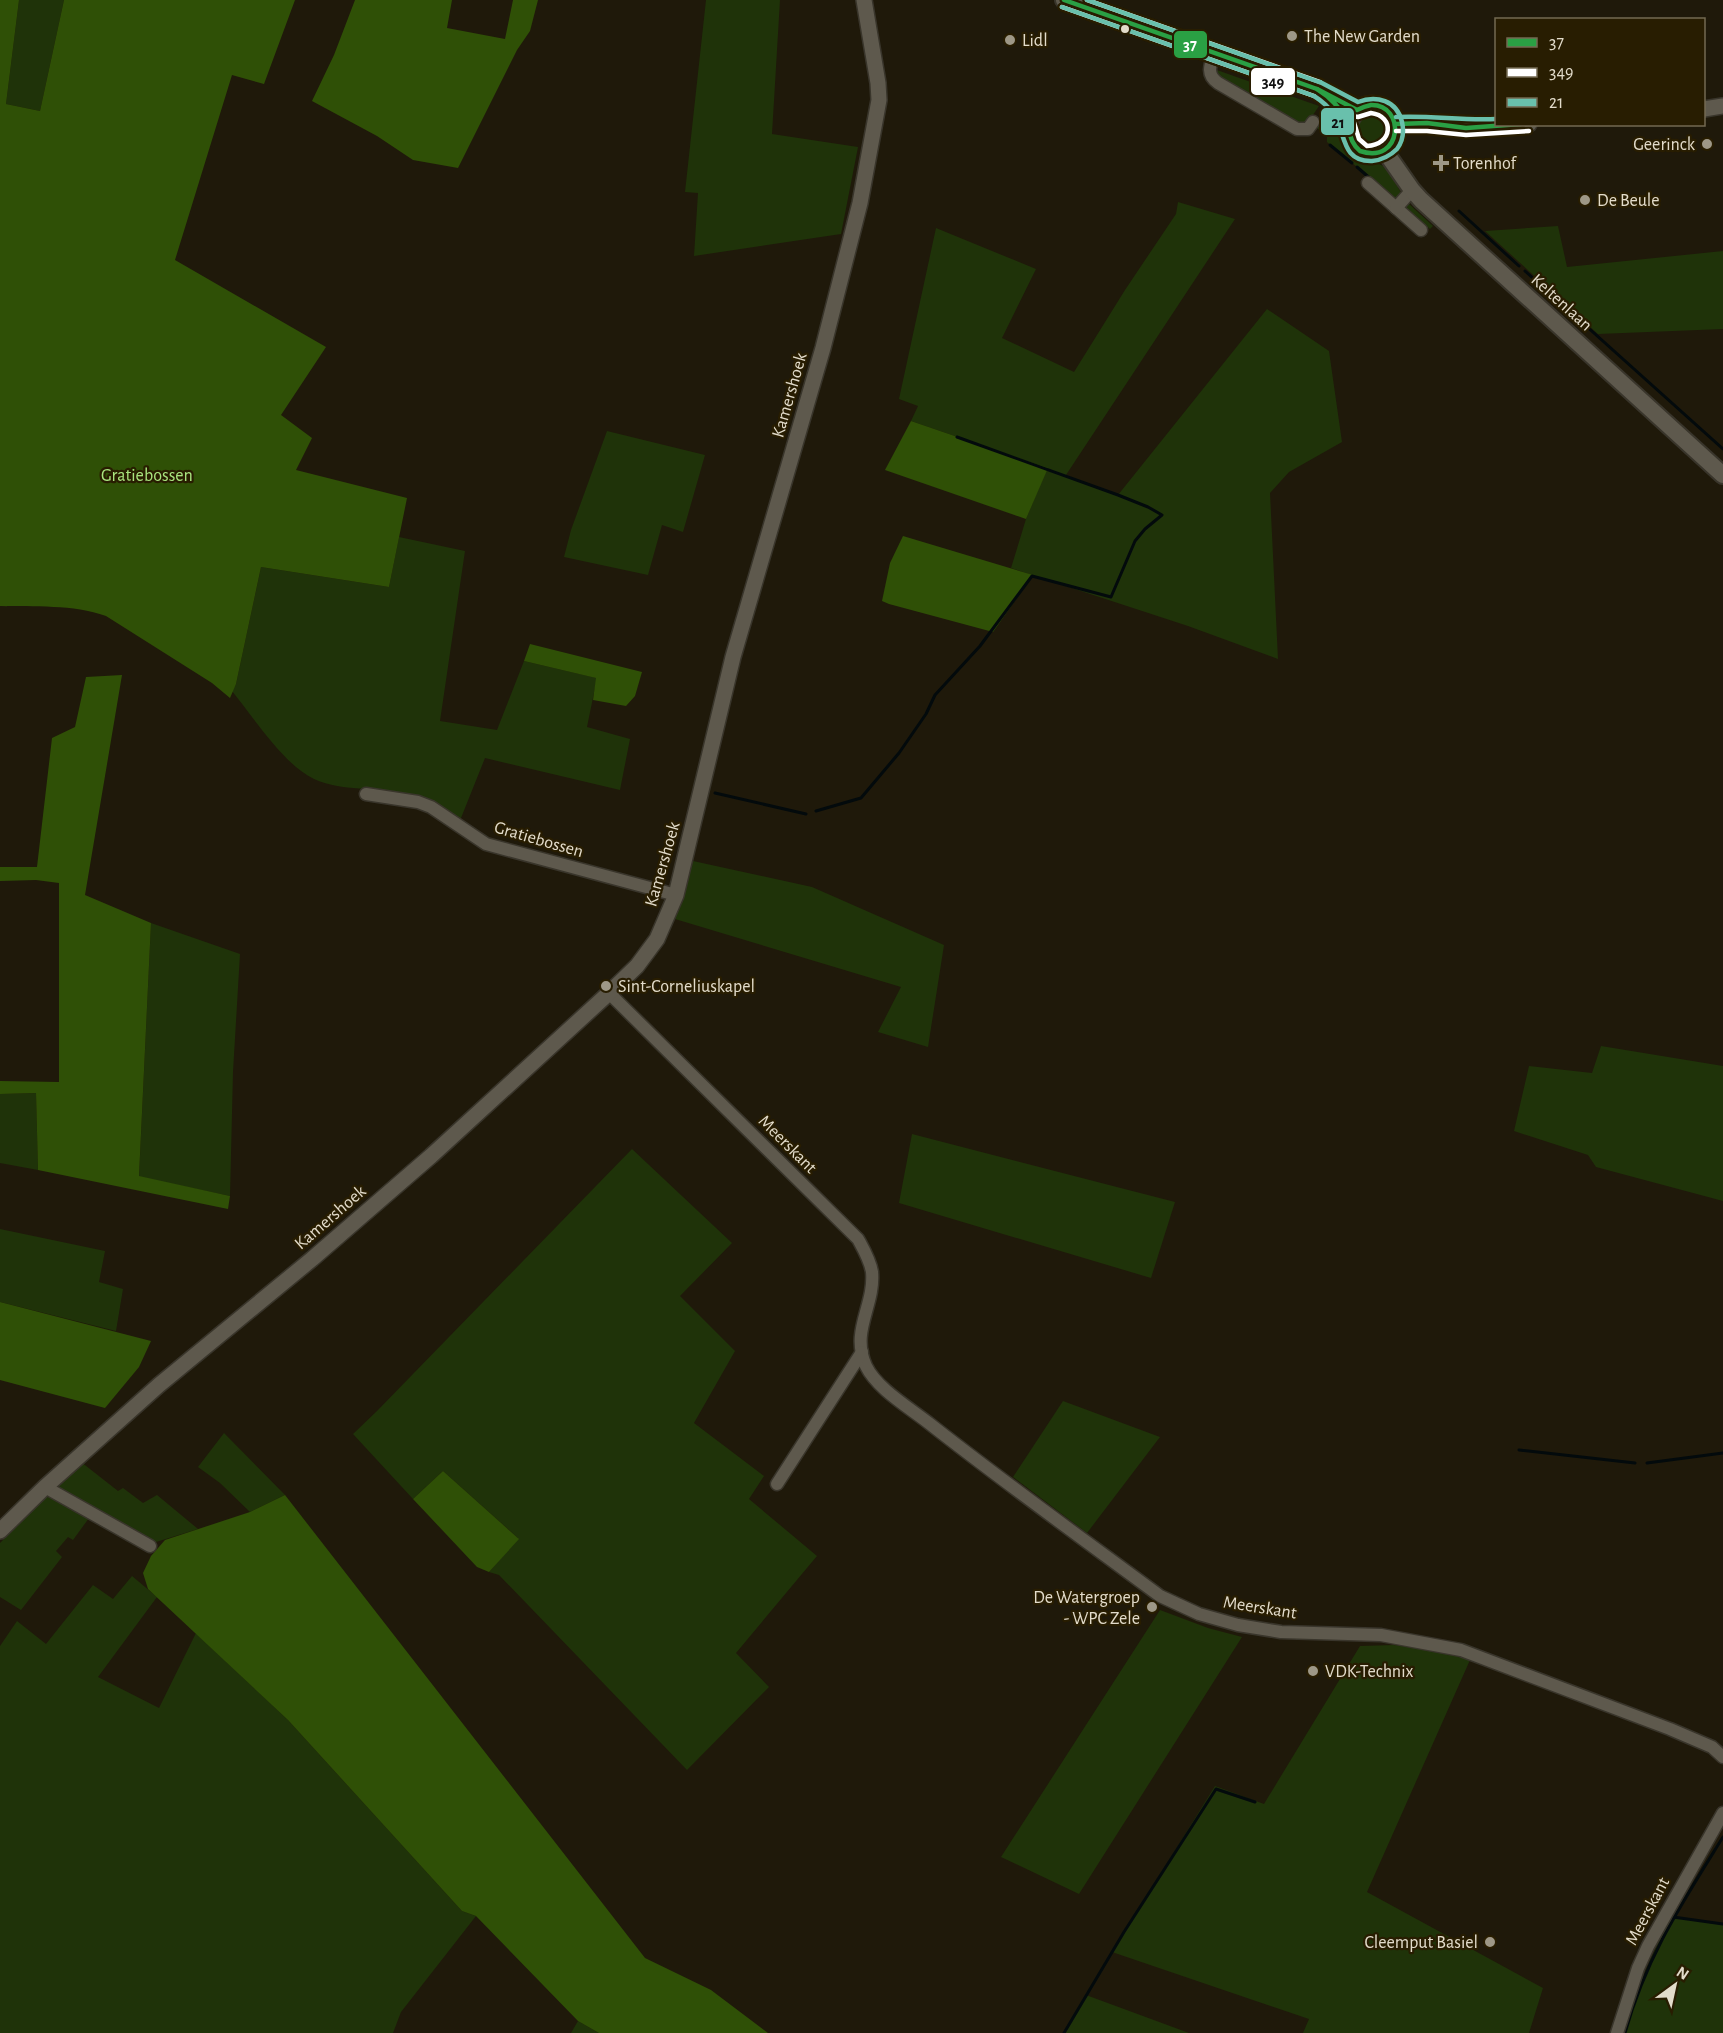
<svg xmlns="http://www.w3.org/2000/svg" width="1723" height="2033" viewBox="0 0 1723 2033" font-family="'Alegreya Sans',sans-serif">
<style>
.green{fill:#1f3309}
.forest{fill:#2f5006}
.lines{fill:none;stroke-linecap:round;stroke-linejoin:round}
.stream{stroke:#030a0c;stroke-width:3}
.minor-casing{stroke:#39352b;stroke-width:15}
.tertiary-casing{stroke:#39352b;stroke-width:18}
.secondary-casing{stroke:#39352b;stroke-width:20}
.minor{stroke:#5e594d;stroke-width:12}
.tertiary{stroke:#5e594d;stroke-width:15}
.secondary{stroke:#5e594d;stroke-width:16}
.bus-1-casing{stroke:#281d01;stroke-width:9}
.bus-2-casing{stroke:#281d01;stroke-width:9}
.bus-3-casing{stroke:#281d01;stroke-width:9}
.bus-1{stroke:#2aa044;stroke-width:4.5}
.bus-2{stroke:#fff;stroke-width:4.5}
.bus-3{stroke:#69c0ac;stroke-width:4.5}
.bus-dot{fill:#e3dccb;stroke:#281d01;stroke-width:2}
.poi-dot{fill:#9e9887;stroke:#281d01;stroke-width:2}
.labels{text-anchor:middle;stroke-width:4.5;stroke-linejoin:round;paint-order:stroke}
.poi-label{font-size:18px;fill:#e3dccb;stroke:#281d01;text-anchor:start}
.street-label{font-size:18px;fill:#e3dccb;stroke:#281d01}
.park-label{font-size:18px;fill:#a9e47e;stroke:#281d01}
.line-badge{stroke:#281d01;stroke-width:2}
.badge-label{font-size:16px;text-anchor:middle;font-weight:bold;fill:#fff}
.pale-badge-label{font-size:16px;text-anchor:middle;font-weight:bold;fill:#111}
</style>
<rect width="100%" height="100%" fill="#1f190a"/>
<g class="green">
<path d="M 19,0 L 64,0 L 40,111 L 6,104 Z"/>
<path d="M 706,0 L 780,0 L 772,134 L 858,147 L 841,234 L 694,256 L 698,193 L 685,192 Z"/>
<path d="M 1214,69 L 1319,106 L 1309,121 L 1302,127 L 1220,80 Z"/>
<path d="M 1326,105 L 1334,112 L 1345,146 L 1363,159 L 1375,162 L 1383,166 L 1389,173 L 1402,194 L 1397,200 L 1327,142 L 1327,133 L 1318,129 L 1316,123 Z"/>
<circle cx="1372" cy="130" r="15"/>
<path d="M 1178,202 L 1235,219 L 1066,475 L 1118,495 L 1267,309 L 1329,351 L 1342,442 L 1289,472 L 1270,493 L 1278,659 L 1188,626 L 1011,568 L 1026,519 L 1047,468 L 911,421 L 918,406 L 899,399 L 936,228 L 1036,269 L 1002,338 L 1074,372 L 1125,290 L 1176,214 Z"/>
<path d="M 1408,203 L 1433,226 L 1430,229 L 1405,207 Z"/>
<path d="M 1558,226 L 1567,267 L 1723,251 L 1723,329 L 1598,334 L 1485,231 Z"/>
<path d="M 607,431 L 705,455 L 683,532 L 662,525 L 648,575 L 564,557 L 571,530 Z"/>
<path d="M 399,537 L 465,551 L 440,721 L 497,730 L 524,661 L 597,678 L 587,727 L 630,739 L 620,790 L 485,758 L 459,823 C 442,814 423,800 405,795 C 376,786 342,792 314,779 C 284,765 253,717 232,691 L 236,684 L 261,567 L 389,587 Z"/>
<path d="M 693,861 L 812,887 L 944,945 L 928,1047 L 878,1032 L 901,987 L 675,919 Z"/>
<path d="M 151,923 L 240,954 L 233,1072 L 230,1196 L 139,1177 Z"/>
<path d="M 1601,1046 L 1723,1066 L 1723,1201 L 1596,1167 L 1588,1155 L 1514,1131 L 1529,1066 L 1592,1073 Z"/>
<path d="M 36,1093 L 38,1170 L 0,1163 L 0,1094 Z"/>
<path d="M 912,1134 L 1175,1202 L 1151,1278 L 899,1203 Z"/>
<path d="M 632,1149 L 732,1243 L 680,1296 L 735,1351 L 694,1423 L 764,1476 L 749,1499 L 817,1556 L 736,1653 L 769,1687 L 687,1770 L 499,1575 L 489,1572 L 518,1538 L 443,1471 L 413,1499 L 353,1434 L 377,1411 Z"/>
<path d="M 0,1229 L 105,1251 L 99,1282 L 123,1289 L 116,1331 L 0,1302 Z"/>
<path d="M 1063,1401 L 1160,1437 L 1087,1533 L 1013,1477 Z"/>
<path d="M 224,1433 L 285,1495 L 250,1512 L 220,1483 L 198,1467 Z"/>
<path d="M 81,1462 L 118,1491 L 123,1488 L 143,1503 L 157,1495 L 198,1529 L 156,1542 L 148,1541 L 53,1487 Z"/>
<path d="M 49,1494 L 89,1518 L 73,1540 L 68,1537 L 56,1551 L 62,1557 L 21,1610 L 0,1597 L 0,1543 Z"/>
<path d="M 132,1576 L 157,1597 L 98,1677 L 159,1708 L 196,1633 L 288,1720 L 462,1911 L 476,1916 L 401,2012 L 393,2033 L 0,2033 L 0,1646 L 17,1621 L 46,1644 L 93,1585 L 113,1599 Z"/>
<path d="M 1160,1610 L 1208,1628 L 1242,1637 L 1079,1894 L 1001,1857 Z"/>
<path d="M 1394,1645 L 1442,1652 L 1470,1660 L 1367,1892 L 1543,1988 L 1529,2033 L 1303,2033 L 1309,2019 L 1112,1952 L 1215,1786 L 1264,1804 L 1360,1646 Z"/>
<path d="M 1672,1917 L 1723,1925 L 1723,2033 L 1625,2033 C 1636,1992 1651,1954 1672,1917 Z"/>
<path d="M 1086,1995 L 1189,2033 L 1063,2033 Z"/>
<path d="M 578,2021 L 599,2033 L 571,2033 Z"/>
</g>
<g class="forest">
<path d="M 0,0 L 19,0 L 6,104 L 40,111 L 64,0 L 295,0 L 264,84 L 232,75 L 175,260 L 326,347 L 281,415 L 312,438 L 296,470 L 407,498 L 389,587 L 261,567 L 236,684 L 230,698 L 212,683 L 106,616 C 73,604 34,607 0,606 Z"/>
<path d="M 355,0 L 452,0 L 447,28 L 505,39 L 513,0 L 538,0 L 530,31 L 517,50 L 458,168 L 413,160 L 377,136 L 312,101 L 334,55 Z"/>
<path d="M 911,421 L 1048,468 L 1026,519 L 885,470 Z"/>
<path d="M 903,536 L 1033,575 L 993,632 L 889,604 L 882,601 L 890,563 Z"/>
<path d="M 530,644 L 642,672 L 635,696 L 626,706 L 593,700 L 596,678 L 524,661 Z"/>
<path d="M 122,675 L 85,895 L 151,923 L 139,1176 L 230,1196 L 228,1209 L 38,1170 L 36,1093 L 0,1094 L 0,1081 L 59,1082 L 59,883 L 36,880 L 0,881 L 0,867 L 37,867 L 52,738 L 75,727 L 86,677 Z"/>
<path d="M 0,1302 L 151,1341 L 139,1367 L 105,1408 L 0,1380 Z"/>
<path d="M 443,1471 L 519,1539 L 489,1572 L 477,1567 L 413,1499 Z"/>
<path d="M 285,1495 L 645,1958 L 711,1990 L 768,2033 L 599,2033 L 578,2021 L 476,1916 L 462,1911 L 288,1720 L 148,1589 L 143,1573 L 151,1556 L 165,1540 L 250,1512 Z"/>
</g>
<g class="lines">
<g class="stream">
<path d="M 1330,145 L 1352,163"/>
<path d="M 1357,167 L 1372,180"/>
<path d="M 1459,211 L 1519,266"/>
<path d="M 1525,271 L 1723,449"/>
<path d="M 715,793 L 806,814"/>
<path d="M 816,811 L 861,798 L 899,753 L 926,714 L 935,695 L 980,646 L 1032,576 L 1111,597 L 1135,541 L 1145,529 L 1162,515 L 1148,507 L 1118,495 L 957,437"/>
<path d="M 1519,1450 L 1635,1463"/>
<path d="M 1647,1463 L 1723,1453"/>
<path d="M 1673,1917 L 1723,1924"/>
<path d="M 1064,2033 L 1124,1932 L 1216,1789 L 1255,1802"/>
<path d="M 1625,2033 C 1646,1957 1682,1903 1723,1837"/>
</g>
<g class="minor-casing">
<g id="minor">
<path d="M 1214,54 C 1210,65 1206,75 1218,83 L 1297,129 L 1308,129 L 1313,122"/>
<path d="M 1368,183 L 1421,230"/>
<path d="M 1396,208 L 1412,190"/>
<path d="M 366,794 L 418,802 L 431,807 L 486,844 L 676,895"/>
<path d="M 609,993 L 858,1239 C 864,1250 870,1260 872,1272 C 875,1306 850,1331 866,1366 C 877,1389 910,1408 930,1424 C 1005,1483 1083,1539 1160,1596 L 1199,1614 L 1238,1625 L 1281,1632 L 1381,1635 L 1461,1650 L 1670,1729 L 1712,1747 L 1723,1757"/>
<path d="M 777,1484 L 862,1352"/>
<path d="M 45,1487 L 150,1546"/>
<path d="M 1617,2033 L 1638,1968 L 1648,1946 L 1723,1813"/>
</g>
</g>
<g class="tertiary-casing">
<g id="tertiary">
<path d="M 1704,109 L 1723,106"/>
<path d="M 1396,124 L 1427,123 L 1466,128 L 1529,124"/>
<path d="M 0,1531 L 45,1487 L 159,1385 L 312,1259 L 431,1156 L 609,993 L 637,966 L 657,939 L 676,895 L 733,657 L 823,348 L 860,203 L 879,100 L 878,83 L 864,0"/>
</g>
</g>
<g class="secondary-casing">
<g id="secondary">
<path d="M 1064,0 L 1317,89 L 1357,110"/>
<path d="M 1331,99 C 1336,105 1342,112 1345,118 C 1351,132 1348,147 1365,152 C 1392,160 1408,121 1383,108 C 1366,99 1352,112 1348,127"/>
<path d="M 1384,150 L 1412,190 L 1421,200 L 1723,475"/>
</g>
</g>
<use href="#minor" class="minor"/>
<use href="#tertiary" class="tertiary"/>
<use href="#secondary" class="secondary"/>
<g class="bus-1-casing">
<g id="bus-1">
<path d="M 1064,0 L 1317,89"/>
<path d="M 1317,89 L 1357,110 C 1361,108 1366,106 1371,105 C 1406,104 1403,165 1360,151 C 1350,143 1350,132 1346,121 C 1340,107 1330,97 1317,89 Z"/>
<path d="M 1396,124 L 1427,123 L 1466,128 L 1521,124"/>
</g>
</g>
<g class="bus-2-casing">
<g id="bus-2">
<path d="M 1087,0 L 1320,82"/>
<path d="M 1062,7 L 1314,96"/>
<path d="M 1371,113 C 1395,116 1393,145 1367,146 L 1359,139 L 1352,116 L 1358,117 Z"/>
<path d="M 1396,131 L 1427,131 L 1466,135 L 1529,131"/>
</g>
</g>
<g class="bus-3-casing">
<g id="bus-3">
<path d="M 1087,0 L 1319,82"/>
<path d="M 1062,7 L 1314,96 C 1322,101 1329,107 1334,115 C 1346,133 1341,162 1372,161 C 1382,160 1390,156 1397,149 C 1403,141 1404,131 1402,122 C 1397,100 1376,95 1358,102 L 1320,82"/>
<path d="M 1396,117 C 1430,115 1463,121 1496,119"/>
</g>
</g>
<use href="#bus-1" class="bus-1"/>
<use href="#bus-2" class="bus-2"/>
<use href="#bus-3" class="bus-3"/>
</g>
<circle class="bus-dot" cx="1125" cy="29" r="5"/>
<g class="poi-dot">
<circle cx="1292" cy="36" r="6"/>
<circle cx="1010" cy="40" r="6"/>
<circle cx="1707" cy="144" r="6"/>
<path d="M1438 154h6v6h6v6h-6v6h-6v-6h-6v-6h6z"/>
<circle cx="1585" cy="200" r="6"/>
<circle cx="606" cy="986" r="6"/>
<circle cx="1152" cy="1607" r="6"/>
<circle cx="1313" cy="1671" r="6"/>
<circle cx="1490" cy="1942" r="6"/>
</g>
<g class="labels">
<g class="poi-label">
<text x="1304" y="42">The New Garden</text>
<text x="1022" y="46">Lidl</text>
<text x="1695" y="150" text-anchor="end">Geerinck</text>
<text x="1453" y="169">Torenhof</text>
<text x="1597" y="206">De Beule</text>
<text x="618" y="992">Sint-Corneliuskapel</text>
<text x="1140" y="1603" text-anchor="end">De Watergroep<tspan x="1140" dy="21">- WPC Zele</tspan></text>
<text x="1325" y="1677">VDK-Technix</text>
<text x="1478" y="1948" text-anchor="end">Cleemput Basiel</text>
</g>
<g class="street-label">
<text transform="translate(1562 302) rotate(42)" y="6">Keltenlaan</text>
<text transform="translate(789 395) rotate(-74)" y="6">Kamershoek</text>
<text transform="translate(539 839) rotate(16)" y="6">Gratiebossen</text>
<text transform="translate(662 864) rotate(-74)" y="6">Kamershoek</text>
<text transform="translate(788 1144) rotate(45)" y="6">Meerskant</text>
<text transform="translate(330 1217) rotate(-41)" y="6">Kamershoek</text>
<text transform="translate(1260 1607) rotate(9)" y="6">Meerskant</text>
<text transform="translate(1647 1911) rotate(-62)" y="6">Meerskant</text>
</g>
<g class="park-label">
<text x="147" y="481">Gratiebossen</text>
</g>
</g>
<g class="line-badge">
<rect x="1173" y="30" width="35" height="29" rx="6" fill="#2aa044"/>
<rect x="1250" y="67" width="46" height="29" rx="6" fill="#fff"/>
<rect x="1320" y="107" width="35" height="29" rx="6" fill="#69c0ac"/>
</g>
<g class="badge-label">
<text x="1190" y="50">37</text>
</g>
<g class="pale-badge-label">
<text x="1273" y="87">349</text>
<text x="1338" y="128">21</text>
</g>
<rect x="1495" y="18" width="210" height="108" fill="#281d01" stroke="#736952" stroke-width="1.5"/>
<rect x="1507" y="38" width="30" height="9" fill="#2aa044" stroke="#736952" stroke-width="1.5"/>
<text x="1549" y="48" font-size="18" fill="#e3dccb">37</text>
<rect x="1507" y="68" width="30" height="9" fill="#ffffff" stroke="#736952" stroke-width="1.5"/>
<text x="1549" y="78" font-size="18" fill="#e3dccb">349</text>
<rect x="1507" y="98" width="30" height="9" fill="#69c0ac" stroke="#736952" stroke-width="1.5"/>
<text x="1549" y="108" font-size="18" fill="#e3dccb">21</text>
<g transform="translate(1675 1985) rotate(33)" stroke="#281d01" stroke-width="4.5" paint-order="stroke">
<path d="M0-4.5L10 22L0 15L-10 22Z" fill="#e3dccb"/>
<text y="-9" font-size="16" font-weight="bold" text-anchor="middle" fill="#e3dccb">N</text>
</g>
</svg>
